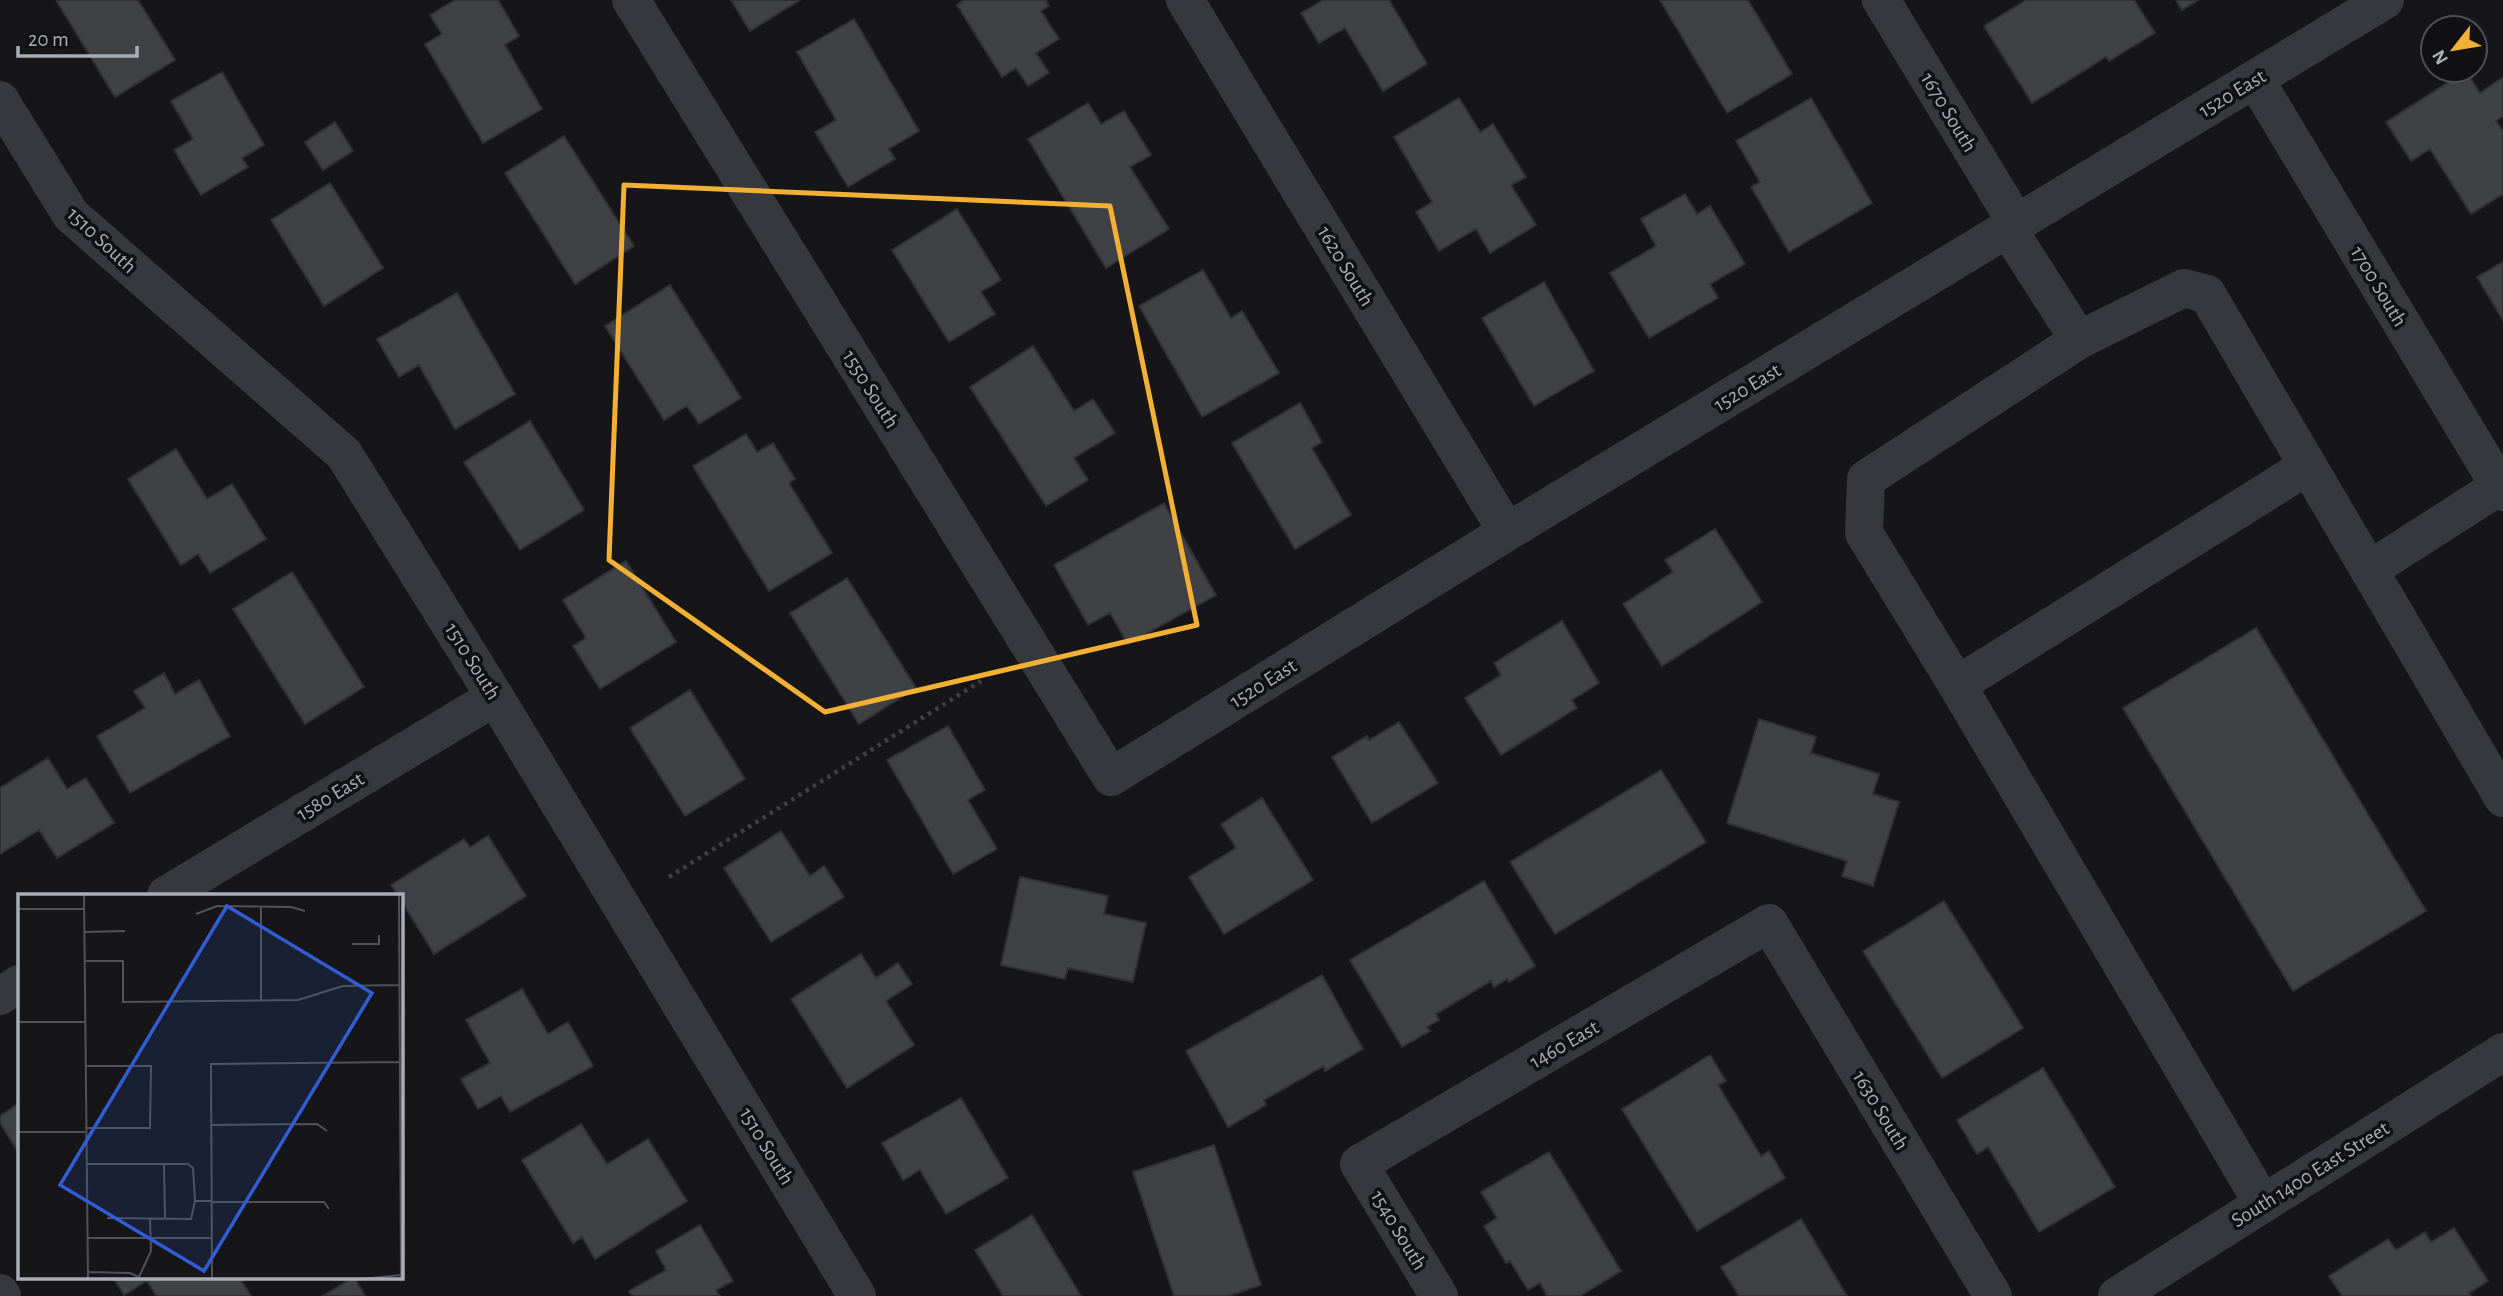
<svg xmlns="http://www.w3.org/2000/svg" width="2503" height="1296" viewBox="0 0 2503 1296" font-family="'Alegreya Sans',sans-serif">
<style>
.building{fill:#404145;stroke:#303034;stroke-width:2}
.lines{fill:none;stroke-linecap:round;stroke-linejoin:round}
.path{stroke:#3d3f44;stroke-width:4.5;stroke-dasharray:3.5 5;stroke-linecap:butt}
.minor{stroke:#37383d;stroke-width:38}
.marked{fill:none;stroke:#f2b134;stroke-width:5;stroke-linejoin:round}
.labels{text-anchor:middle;stroke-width:7;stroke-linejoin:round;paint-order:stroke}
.street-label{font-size:21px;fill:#a8adb8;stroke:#111113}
.inset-road{fill:none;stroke:#505258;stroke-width:2}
.view{fill:#325cd3;fill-opacity:0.15;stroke:#325cd3;stroke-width:3.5}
.inset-edge{fill:none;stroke:#a8adb8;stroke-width:3.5}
</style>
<rect width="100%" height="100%" fill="#161618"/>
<g class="building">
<path d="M 56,0 L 138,0 L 175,60 L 115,97 Z"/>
<path d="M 455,0 L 498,0 L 519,36 L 505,45 L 542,109 L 483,143 L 425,44 L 442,34 L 430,15 Z"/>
<path d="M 731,0 L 800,0 L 750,31 Z"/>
<path d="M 964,0 L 1046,0 L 1049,6 L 1041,11 L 1059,39 L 1036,53 L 1049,73 L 1028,86 L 1016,68 L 1002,77 L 957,5 Z"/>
<path d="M 1323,0 L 1389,0 L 1427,64 L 1383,91 L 1345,28 L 1319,43 L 1301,13 Z"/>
<path d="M 1660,0 L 1748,0 L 1792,74 L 1727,113 Z"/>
<path d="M 2026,0 L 2134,0 L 2155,33 L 2109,61 L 2106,57 L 2032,103 L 1984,26 Z"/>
<path d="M 2176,0 L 2198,0 L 2182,10 Z"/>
<path d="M 854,19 L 919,131 L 889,149 L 895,159 L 848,187 L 815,132 L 836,120 L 797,52 Z"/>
<path d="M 2466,71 L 2480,93 L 2502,78 L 2503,80 L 2503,116 L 2496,121 L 2503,131 L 2503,194 L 2471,214 L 2430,149 L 2411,161 L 2386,122 Z"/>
<path d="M 222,72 L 264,145 L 242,158 L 248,167 L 201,195 L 174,150 L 193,139 L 171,101 Z"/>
<path d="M 1459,98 L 1480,132 L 1493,124 L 1526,177 L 1511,185 L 1536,225 L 1490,253 L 1476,229 L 1439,251 L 1416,212 L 1432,202 L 1394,137 Z"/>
<path d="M 1811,98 L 1872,203 L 1789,252 L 1751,187 L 1760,182 L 1736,141 Z"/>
<path d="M 1088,103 L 1101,124 L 1124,111 L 1151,155 L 1130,167 L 1169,229 L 1106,268 L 1028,139 Z"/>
<path d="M 335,122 L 353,151 L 323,170 L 305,142 Z"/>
<path d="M 564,136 L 634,246 L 575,284 L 505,173 Z"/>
<path d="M 330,183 L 383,268 L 324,306 L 271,220 Z"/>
<path d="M 1685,194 L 1697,214 L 1710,206 L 1745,264 L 1710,284 L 1718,298 L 1649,338 L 1610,273 L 1656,246 L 1641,219 Z"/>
<path d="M 957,209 L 1001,280 L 981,292 L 995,314 L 949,342 L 892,250 Z"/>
<path d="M 2503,262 L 2503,320 L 2477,277 Z"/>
<path d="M 1203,270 L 1231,318 L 1242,311 L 1279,373 L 1202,417 L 1139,306 Z"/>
<path d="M 1544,282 L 1594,371 L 1534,406 L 1482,318 Z"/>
<path d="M 670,285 L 741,398 L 699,424 L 687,406 L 664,420 L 605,326 Z"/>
<path d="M 457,293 L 515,394 L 455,429 L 419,365 L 399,377 L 377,339 Z"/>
<path d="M 1033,346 L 1074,411 L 1093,399 L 1115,433 L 1074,458 L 1088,480 L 1046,506 L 970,387 Z"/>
<path d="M 1300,403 L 1322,442 L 1312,448 L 1351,515 L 1295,549 L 1232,443 Z"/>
<path d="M 530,421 L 584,510 L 520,550 L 464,462 Z"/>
<path d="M 746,434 L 757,452 L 773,443 L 795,479 L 789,483 L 832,553 L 769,591 L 693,466 Z"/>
<path d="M 176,449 L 207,499 L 232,484 L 266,539 L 210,573 L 198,554 L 181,565 L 128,479 Z"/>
<path d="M 1164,503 L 1216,595 L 1128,644 L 1110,613 L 1088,625 L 1054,565 Z"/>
<path d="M 1715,529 L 1762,602 L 1662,666 L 1623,604 L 1673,572 L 1665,560 Z"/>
<path d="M 626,561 L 676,642 L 600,689 L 573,646 L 586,638 L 563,600 Z"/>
<path d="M 292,572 L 364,687 L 305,724 L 233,609 Z"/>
<path d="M 847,578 L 916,688 L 859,724 L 790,613 Z"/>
<path d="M 1562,621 L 1599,683 L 1572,700 L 1577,708 L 1501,755 L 1465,698 L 1501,675 L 1494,663 Z"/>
<path d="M 2256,628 L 2426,911 L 2293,991 L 2123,708 Z"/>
<path d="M 164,673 L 175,694 L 199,680 L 230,736 L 130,793 L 97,736 L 145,708 L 134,691 Z"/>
<path d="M 690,690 L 745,779 L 685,816 L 630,728 Z"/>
<path d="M 1759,719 L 1816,737 L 1811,753 L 1879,774 L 1873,794 L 1899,802 L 1873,886 L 1842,876 L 1847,861 L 1727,823 Z"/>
<path d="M 1399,722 L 1438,783 L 1372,823 L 1332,757 L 1367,736 L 1369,740 Z"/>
<path d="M 948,726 L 985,790 L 968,800 L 997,849 L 953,874 L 887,760 Z"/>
<path d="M 48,758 L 67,789 L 86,778 L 114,823 L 57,858 L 39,830 L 0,854 L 0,788 Z"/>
<path d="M 1661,770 L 1706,842 L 1555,934 L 1510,862 Z"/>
<path d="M 1262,798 L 1313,880 L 1224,934 L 1189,877 L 1236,848 L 1221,824 Z"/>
<path d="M 781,831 L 810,876 L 824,866 L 844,897 L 771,942 L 724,868 Z"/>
<path d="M 488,836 L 526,896 L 434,954 L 401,900 L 401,895 L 398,895 L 391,885 L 464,839 L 470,847 Z"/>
<path d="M 1020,877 L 1108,896 L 1104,914 L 1146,923 L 1133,982 L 1068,968 L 1065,979 L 1001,965 Z"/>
<path d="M 1484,881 L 1535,966 L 1509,982 L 1507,979 L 1494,987 L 1491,981 L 1436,1014 L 1439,1020 L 1427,1027 L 1430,1031 L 1402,1047 L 1350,960 Z"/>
<path d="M 1944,901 L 2023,1028 L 1942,1078 L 1863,951 Z"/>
<path d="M 861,954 L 876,978 L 898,963 L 912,984 L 886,1001 L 914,1045 L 847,1088 L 791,999 Z"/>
<path d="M 1322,975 L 1363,1049 L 1325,1071 L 1324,1066 L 1264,1100 L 1266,1105 L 1228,1127 L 1186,1051 Z"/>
<path d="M 522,989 L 548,1034 L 568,1022 L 593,1066 L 510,1112 L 501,1096 L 478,1109 L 461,1079 L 490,1063 L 466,1020 Z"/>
<path d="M 1710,1055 L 1726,1081 L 1718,1085 L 1761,1156 L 1769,1151 L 1785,1178 L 1697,1231 L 1622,1109 Z"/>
<path d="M 2043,1068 L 2115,1187 L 2039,1232 L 1988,1147 L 1977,1154 L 1957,1120 Z"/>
<path d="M 961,1098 L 1008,1178 L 946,1214 L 920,1170 L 903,1180 L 882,1143 Z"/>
<path d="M 19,1103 L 19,1153 L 0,1123 L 0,1116 Z"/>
<path d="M 581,1124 L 607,1164 L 648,1139 L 687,1201 L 595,1259 L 582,1237 L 573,1243 L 522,1160 Z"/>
<path d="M 1214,1145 L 1261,1285 L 1229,1296 L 1174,1296 L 1133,1172 Z"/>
<path d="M 1549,1152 L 1621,1271 L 1580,1296 L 1547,1296 L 1540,1283 L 1528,1290 L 1510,1261 L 1506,1263 L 1484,1226 L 1497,1218 L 1481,1192 Z"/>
<path d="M 1032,1215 L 1081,1296 L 1003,1296 L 975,1250 Z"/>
<path d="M 1801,1219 L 1847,1296 L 1739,1296 L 1721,1267 Z"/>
<path d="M 700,1225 L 733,1281 L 716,1290 L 720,1296 L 632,1296 L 629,1291 L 666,1270 L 656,1251 Z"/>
<path d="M 2454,1228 L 2488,1281 L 2469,1293 L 2471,1296 L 2342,1296 L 2329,1276 L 2388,1239 L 2396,1250 L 2425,1232 L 2431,1242 Z"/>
<path d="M 113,1277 L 239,1277 L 251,1296 L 156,1296 L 147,1281 L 124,1295 Z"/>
<path d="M 354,1277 L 365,1296 L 323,1296 Z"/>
</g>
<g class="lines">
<path class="path" d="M 669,877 L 981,681"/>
<g class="minor">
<path d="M 631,0 L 1111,777 L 1507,532 L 2385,0"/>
<path d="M 1185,0 L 1507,532"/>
<path d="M 1881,0 L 2017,224"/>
<path d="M 2255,79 L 2503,492"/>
<path d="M 0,100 L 71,215 L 344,454 L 495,697 L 857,1296"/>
<path d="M 2008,229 L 2079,340 L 1866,479 L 1864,533 L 1957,685 L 2263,1204"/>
<path d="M 2079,340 L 2184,288 L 2207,294 L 2503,798"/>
<path d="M 2369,570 L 2503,484"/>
<path d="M 1957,685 L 2308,466"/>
<path d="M 166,895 L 495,697"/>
<path d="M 0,996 L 19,984"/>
<path d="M 0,1293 L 2,1296"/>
<path d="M 1439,1296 L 1359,1164 L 1769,923 L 1993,1296"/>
<path d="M 2117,1296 L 2503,1052"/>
</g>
</g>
<path class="marked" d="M 624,185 L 1110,206 L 1197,625 L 825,712 L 609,560 Z"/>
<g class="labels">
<g class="street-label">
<text transform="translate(2232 93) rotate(-31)" y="7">1520 East</text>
<text transform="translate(1949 112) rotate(59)" y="7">1670 South</text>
<text transform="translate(102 240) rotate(43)" y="7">1510 South</text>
<text transform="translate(1346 266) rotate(59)" y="7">1620 South</text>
<text transform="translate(2379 286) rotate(59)" y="7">1700 South</text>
<text transform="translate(1747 387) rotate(-31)" y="7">1520 East</text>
<text transform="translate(871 389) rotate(58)" y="7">1550 South</text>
<text transform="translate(473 661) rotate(58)" y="7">1510 South</text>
<text transform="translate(1263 683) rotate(-32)" y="7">1520 East</text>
<text transform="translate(330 796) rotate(-31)" y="7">1580 East</text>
<text transform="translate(1564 1044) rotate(-30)" y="7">1460 East</text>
<text transform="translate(1881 1110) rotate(59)" y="7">1630 South</text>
<text transform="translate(767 1146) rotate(59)" y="7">1510 South</text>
<text transform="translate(2310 1174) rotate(-32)" y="7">South 1400 East Street</text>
<text transform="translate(1399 1230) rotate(59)" y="7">1540 South</text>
</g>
</g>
<g transform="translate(18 894)">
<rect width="385" height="385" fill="#161618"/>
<path class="inset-road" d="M 66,0 L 70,385M 381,0 L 383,385M 243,12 L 243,107M 0,15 L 66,15M 178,20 L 199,12 L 273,13 L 287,17M 66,38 L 107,37M 334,50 L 361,50 L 361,41M 66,67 L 105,67 L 105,108 L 280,106 L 325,92 L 381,91M 0,128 L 67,128M 67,172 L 133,172 L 132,234 L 67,234M 194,231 L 299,230 L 309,237M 0,238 L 67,238M 68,270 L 170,270 L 175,274 L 177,307 L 194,307M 146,271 L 147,324M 194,308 L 306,308 L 311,315M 89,324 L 173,325 L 177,307M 70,344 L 194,344M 70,378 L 112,379 L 121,383M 120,385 L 133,357 L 132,324M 194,385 L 193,170 L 381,168M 343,385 L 383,381"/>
<path class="view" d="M 209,12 L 354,99 L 186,377 L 42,291 Z"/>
<rect width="385" height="385" class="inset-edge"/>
</g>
<g transform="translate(2454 49) rotate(239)"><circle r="33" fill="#111113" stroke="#4d4f55" stroke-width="2"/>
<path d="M0-5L12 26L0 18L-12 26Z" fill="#f2b134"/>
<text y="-10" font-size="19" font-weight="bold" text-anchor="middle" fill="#a8adb8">N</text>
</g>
<path d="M18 46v10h119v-10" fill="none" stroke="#a8adb8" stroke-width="3.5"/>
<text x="28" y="46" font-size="21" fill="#a8adb8" stroke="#111113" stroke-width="5" paint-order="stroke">20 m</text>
</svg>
